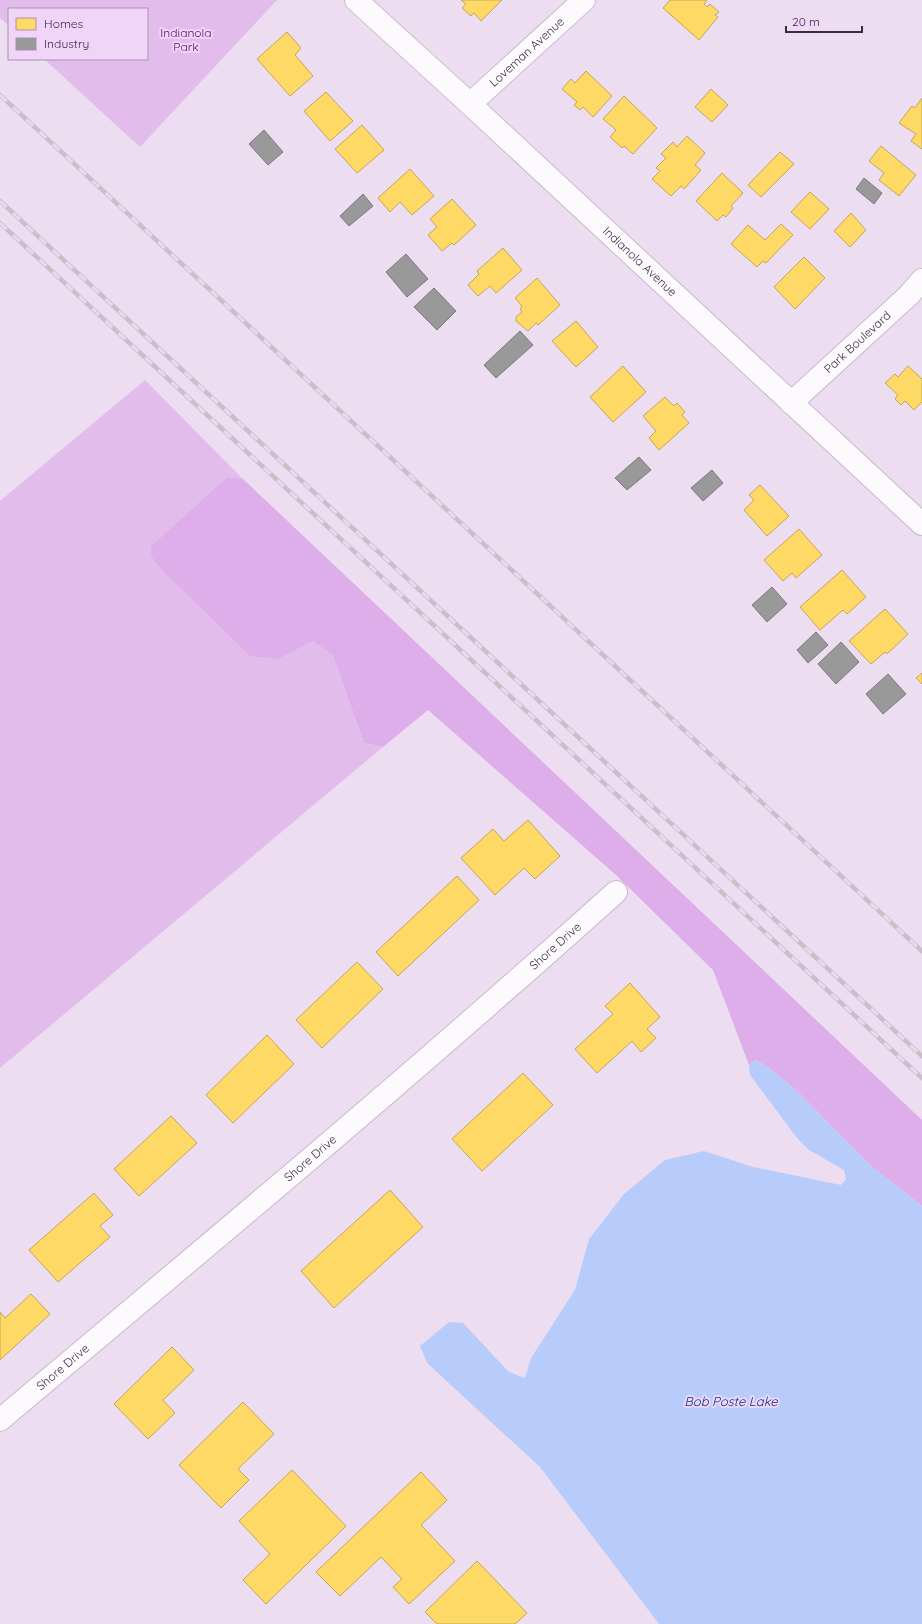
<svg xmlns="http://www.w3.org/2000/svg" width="922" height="1624" viewBox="0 0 922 1624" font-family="Quicksand,sans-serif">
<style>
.green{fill:#e2bdec}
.forest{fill:#deaeea}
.water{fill:#b7ccfa}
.homes{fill:#ffd966;stroke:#c5a55b}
.industry{fill:#999;stroke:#7d787f}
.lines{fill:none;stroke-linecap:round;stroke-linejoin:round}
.street-casing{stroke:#c8b9cc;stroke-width:24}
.street{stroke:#fcfafd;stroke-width:22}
.rail-casing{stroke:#c6c1c7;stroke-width:4.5}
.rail{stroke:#f1d5f9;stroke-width:3;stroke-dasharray:9;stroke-linecap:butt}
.labels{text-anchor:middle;stroke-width:4;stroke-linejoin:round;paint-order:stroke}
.park-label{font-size:12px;fill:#530c62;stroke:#f1d5f9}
.street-label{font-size:12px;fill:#3d2b42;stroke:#f1d5f9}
.water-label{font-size:13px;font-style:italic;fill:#013a8b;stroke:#f1d5f9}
</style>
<rect width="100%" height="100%" fill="#edddf1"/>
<g class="green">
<path d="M 0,0 L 277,0 L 140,147 L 44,59 L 147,59 L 147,9 L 9,9 L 9,26 L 0,18 Z"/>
<path d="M 145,380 L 243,479 L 227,477 L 151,546 L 279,659 L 313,641 L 333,656 L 364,743 L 383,747 L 0,1068 L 0,501 Z"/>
</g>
<path class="forest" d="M 227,477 L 243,479 L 922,1120 L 922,1206 L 871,1166 L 795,1089 L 765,1065 L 755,1060 L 749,1065 L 713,970 L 616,875 L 428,710 L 383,747 L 364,743 L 333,656 L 313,641 L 279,659 L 250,656 L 161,569 L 151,556 L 151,546 Z"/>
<path class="water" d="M 755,1060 L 765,1065 L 795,1089 L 871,1166 L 922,1206 L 922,1624 L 659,1624 L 540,1467 L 427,1363 L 420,1346 L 449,1322 L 463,1323 L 509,1372 L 525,1378 L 531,1358 L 575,1290 L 589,1239 L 624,1194 L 665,1160 L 704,1151 L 753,1167 L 841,1185 L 846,1179 L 844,1170 L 809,1150 L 797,1138 L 750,1075 L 749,1065 Z"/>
<g class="homes">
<path d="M 461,0 L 502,0 L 481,21 L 474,13 L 471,16 L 462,8 L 466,4 Z"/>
<path d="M 670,0 L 707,0 L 704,4 L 707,7 L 710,4 L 719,12 L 715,15 L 718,17 L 699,40 L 663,8 Z"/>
<path d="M 287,32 L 301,48 L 295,55 L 313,76 L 290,96 L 257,59 Z"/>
<path d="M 586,71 L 612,96 L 593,117 L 583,107 L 580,110 L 574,105 L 577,102 L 562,89 L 571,79 L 575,83 Z"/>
<path d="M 711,89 L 728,105 L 712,122 L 695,107 Z"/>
<path d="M 326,92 L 353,121 L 330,141 L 304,111 Z"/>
<path d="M 624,96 L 657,128 L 633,154 L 624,146 L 622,148 L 610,137 L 616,130 L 603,119 Z"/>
<path d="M 922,98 L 922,149 L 911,141 L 916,134 L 899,123 L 912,106 L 915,108 Z"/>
<path d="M 362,125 L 384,150 L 357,173 L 335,149 Z"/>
<path d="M 687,136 L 705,153 L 695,165 L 701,170 L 684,189 L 681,186 L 671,196 L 652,179 L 660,171 L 656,168 L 666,158 L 661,154 L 673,142 L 677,147 Z"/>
<path d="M 881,146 L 916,175 L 899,196 L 879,180 L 884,173 L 869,161 Z"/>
<path d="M 780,152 L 794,164 L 761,197 L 748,185 Z"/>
<path d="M 410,169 L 434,196 L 412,215 L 400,202 L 390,212 L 378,198 Z"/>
<path d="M 722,173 L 743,193 L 731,206 L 733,208 L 726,217 L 723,215 L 717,221 L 696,201 Z"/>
<path d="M 810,192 L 829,209 L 810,229 L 791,212 Z"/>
<path d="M 452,199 L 476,225 L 454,245 L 452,243 L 442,251 L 428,235 L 437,227 L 430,219 Z"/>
<path d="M 851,213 L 866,230 L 850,247 L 834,231 Z"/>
<path d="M 781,224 L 793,235 L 766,263 L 763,261 L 757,267 L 731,244 L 748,225 L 765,240 Z"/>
<path d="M 503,248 L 522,270 L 496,293 L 490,286 L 478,296 L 468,285 L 479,274 L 477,271 Z"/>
<path d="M 804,257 L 825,278 L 795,309 L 774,287 Z"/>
<path d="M 537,278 L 560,305 L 538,325 L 536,323 L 528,331 L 516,321 L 516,317 L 522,312 L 520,309 L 522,306 L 515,298 Z"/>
<path d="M 576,321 L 598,347 L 576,367 L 552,341 Z"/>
<path d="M 623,366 L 646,392 L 613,422 L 590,397 Z"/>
<path d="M 908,366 L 922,379 L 922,402 L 914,410 L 905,401 L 901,405 L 895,399 L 898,395 L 885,383 L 895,374 L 898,377 Z"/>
<path d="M 665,397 L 674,406 L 677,403 L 685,412 L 682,415 L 689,423 L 659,450 L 649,438 L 656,431 L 643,416 Z"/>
<path d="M 760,485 L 789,516 L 767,536 L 744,510 L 754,500 L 749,495 Z"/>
<path d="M 799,529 L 822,555 L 796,578 L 792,573 L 783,581 L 764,560 Z"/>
<path d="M 842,570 L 866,597 L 847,614 L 843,610 L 820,630 L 800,607 Z"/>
<path d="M 885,609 L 908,634 L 887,654 L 885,652 L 871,664 L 849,641 Z"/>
<path d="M 922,673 L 922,684 L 916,678 Z"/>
<path d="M 528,820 L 560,856 L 535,879 L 524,868 L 495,895 L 461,858 L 493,829 L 504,841 Z"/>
<path d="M 457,876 L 479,900 L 398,976 L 376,952 Z"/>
<path d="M 357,962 L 383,989 L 322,1048 L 296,1020 Z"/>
<path d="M 630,983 L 660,1017 L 647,1029 L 656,1038 L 641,1052 L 632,1041 L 597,1073 L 575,1049 L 613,1014 L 605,1006 Z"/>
<path d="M 267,1035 L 294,1064 L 233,1123 L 206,1095 Z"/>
<path d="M 523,1073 L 553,1105 L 482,1171 L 452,1139 Z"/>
<path d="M 171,1116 L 197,1143 L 139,1196 L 114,1169 Z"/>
<path d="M 390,1190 L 423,1227 L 334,1308 L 301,1271 Z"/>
<path d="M 94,1193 L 113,1215 L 100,1226 L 110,1237 L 58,1282 L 29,1250 Z"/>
<path d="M 31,1294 L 50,1314 L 0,1360 L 0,1312 L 5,1318 Z"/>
<path d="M 172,1347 L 194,1370 L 163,1400 L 175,1413 L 148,1439 L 114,1404 Z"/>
<path d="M 243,1402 L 274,1434 L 238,1469 L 249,1480 L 221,1508 L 179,1465 Z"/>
<path d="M 292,1470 L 346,1526 L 266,1604 L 243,1580 L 270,1554 L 239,1521 Z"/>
<path d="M 421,1472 L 447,1500 L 421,1525 L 455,1561 L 409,1604 L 393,1587 L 402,1579 L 381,1557 L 340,1596 L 316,1572 Z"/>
<path d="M 477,1561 L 527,1613 L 515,1624 L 437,1624 L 425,1612 Z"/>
</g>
<g class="industry">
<path d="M 264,130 L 283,152 L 268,165 L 249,144 Z"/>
<path d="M 864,178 L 882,193 L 874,204 L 856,189 Z"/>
<path d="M 363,194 L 373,206 L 349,226 L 340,216 Z"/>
<path d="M 406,254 L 428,279 L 407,297 L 386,272 Z"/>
<path d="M 434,288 L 456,311 L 437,330 L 414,307 Z"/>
<path d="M 520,331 L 533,345 L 496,378 L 484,365 Z"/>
<path d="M 639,457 L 651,470 L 627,490 L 615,478 Z"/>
<path d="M 712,470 L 723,483 L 703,501 L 691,488 Z"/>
<path d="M 772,587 L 787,604 L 767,622 L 752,605 Z"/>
<path d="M 816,632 L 828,645 L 808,663 L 797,650 Z"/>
<path d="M 841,642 L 859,662 L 836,684 L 818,664 Z"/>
<path d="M 888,674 L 906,694 L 883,714 L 866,694 Z"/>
</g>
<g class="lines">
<g class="street-casing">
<g id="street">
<path id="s1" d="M 356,0 L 470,104 L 922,524"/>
<path id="s2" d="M 470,104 L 584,0"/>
<path id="s3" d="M 791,403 L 909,295 L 922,280"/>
<path id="s4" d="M 0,1420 C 207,1246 415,1073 616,892"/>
</g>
</g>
<use href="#street" class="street"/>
<g class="rail-casing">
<g id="rail">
<path d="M 0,95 L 922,951"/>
<path d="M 0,201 L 922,1056"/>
<path d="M 0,223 L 922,1078"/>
</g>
</g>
<use href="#rail" class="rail"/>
</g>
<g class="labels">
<g class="park-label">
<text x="186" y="37">Indianola<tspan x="186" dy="14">Park</tspan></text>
</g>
<g class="street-label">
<text dy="4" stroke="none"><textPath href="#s2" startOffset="77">Loveman Avenue</textPath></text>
<text dy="4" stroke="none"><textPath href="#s1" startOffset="386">Indianola Avenue</textPath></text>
<text dy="4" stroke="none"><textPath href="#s3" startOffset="90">Park Boulevard</textPath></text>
<text dy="4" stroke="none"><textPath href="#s4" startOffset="730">Shore Drive</textPath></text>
<text dy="4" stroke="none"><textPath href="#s4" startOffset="406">Shore Drive</textPath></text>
<text dy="4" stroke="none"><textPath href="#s4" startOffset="82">Shore Drive</textPath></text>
</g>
<g class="water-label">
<text x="731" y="1406">Bob Poste Lake</text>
</g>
</g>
<rect x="8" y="8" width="140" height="52" fill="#f1d5f9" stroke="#a991b0"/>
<rect x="16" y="18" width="20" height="12" fill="#ffd966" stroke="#a991b0"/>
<text x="44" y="28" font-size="12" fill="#3d2b42">Homes</text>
<rect x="16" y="38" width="20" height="12" fill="#999999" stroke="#a991b0"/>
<text x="44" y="48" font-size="12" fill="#3d2b42">Industry</text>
<path d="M786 26v6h76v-6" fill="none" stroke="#3d2b42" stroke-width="2"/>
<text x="792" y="26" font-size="12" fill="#3d2b42" stroke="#f1d5f9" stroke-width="3" paint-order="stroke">20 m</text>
</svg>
